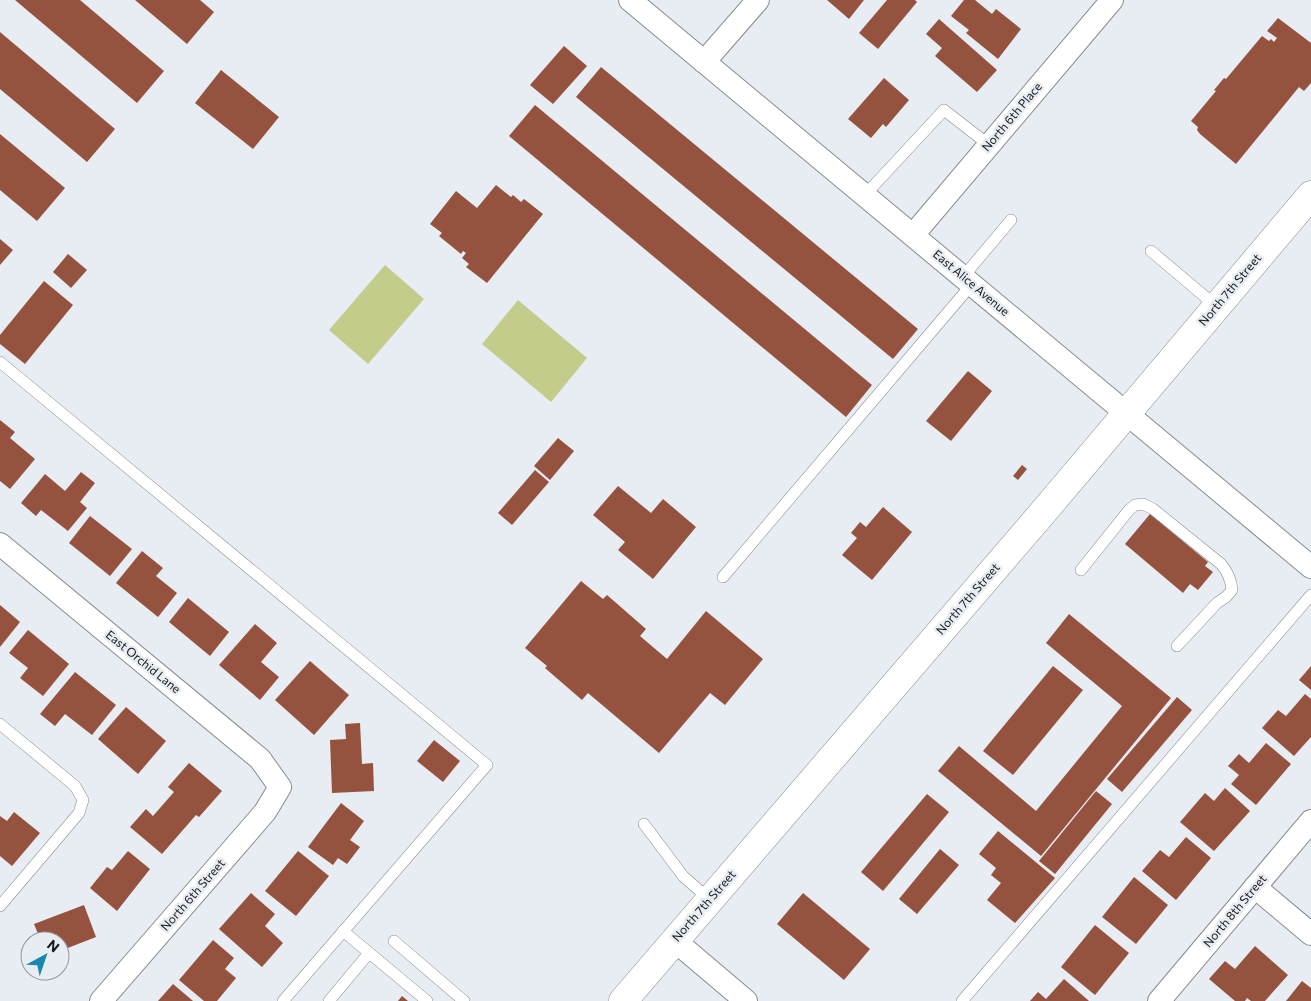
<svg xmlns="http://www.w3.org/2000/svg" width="1311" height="1001" viewBox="0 0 1311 1001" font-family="Commissioner,sans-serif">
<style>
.green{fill:#c4cc8c}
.building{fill:#95523f}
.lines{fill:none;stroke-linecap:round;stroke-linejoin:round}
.service-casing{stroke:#878c91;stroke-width:12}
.minor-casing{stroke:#878c91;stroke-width:24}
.primary-casing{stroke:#878c91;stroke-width:29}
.service{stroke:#fff;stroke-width:11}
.minor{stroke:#fff;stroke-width:22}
.primary{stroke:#fff;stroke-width:28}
.labels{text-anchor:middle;stroke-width:5;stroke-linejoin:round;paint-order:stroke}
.street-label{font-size:12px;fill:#17191a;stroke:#e7edf2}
</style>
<rect width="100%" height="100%" fill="#e7edf2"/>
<g class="green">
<path d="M 385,265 L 424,299 L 368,364 L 329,330 Z"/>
<path d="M 518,300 L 587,358 L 551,402 L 482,344 Z"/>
</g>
<g class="building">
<path d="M 15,0 L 80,0 L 164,71 L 137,103 Z"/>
<path d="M 135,0 L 200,0 L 214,12 L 187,44 Z"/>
<path d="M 827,0 L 864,0 L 849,19 Z"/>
<path d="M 887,0 L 915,0 L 917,2 L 878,49 L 859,33 Z"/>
<path d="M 964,0 L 975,0 L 992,14 L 996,9 L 1021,29 L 998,59 L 966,33 L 969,30 L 951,16 Z"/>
<path d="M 1278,18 L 1311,43 L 1311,83 L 1304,91 L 1299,87 L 1236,164 L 1200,134 L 1197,130 L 1198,127 L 1191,121 L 1216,91 L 1214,90 L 1224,78 L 1226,79 L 1262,36 L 1269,41 L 1271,39 L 1274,42 L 1277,38 L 1267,31 Z"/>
<path d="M 939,19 L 997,70 L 977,92 L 935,56 L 942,48 L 926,34 Z"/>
<path d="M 0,32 L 115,129 L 87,162 L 0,89 Z"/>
<path d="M 564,46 L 587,66 L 553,104 L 530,85 Z"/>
<path d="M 601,67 L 918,329 L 893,359 L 576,97 Z"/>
<path d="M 221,70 L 279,117 L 253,149 L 195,103 Z"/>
<path d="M 884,78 L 909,100 L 886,127 L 883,124 L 871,138 L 848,119 Z"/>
<path d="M 535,105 L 872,385 L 846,417 L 509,136 Z"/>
<path d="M 0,134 L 65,188 L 37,221 L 0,190 Z"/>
<path d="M 496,185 L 511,197 L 513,195 L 521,202 L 524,199 L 543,214 L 487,283 L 466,267 L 469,264 L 462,258 L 466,253 L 463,251 L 461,254 L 439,236 L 442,233 L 430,224 L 456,191 L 477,208 Z"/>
<path d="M 0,239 L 13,250 L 0,265 Z"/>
<path d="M 68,254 L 87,270 L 71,288 L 53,272 Z"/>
<path d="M 44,281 L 73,305 L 25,364 L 0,344 L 0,335 Z"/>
<path d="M 968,371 L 992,391 L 951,441 L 926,421 Z"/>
<path d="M 0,420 L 15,432 L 10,438 L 35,459 L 10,489 L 0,481 Z"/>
<path d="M 558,438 L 574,451 L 550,480 L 534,466 Z"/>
<path d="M 1022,465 L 1027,469 L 1018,480 L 1013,476 Z"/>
<path d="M 535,470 L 549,482 L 512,525 L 498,513 Z"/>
<path d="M 81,472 L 95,483 L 80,502 L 87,508 L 68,531 L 41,510 L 36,516 L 21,503 L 45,474 L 65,491 Z"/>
<path d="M 618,486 L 651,513 L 663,499 L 696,527 L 653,579 L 618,550 L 625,542 L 593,515 Z"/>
<path d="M 883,507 L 912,532 L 872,580 L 842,555 L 857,538 L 851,533 L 860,522 L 866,527 Z"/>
<path d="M 1150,514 L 1208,562 L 1205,566 L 1213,572 L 1198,590 L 1190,584 L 1183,593 L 1125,544 Z"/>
<path d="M 90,516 L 132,549 L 110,576 L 69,543 Z"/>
<path d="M 142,551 L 163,568 L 156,576 L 177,593 L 158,617 L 116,583 Z"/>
<path d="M 581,581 L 603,599 L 607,595 L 646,629 L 640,636 L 667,659 L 706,611 L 763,659 L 725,705 L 710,693 L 659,753 L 588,693 L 582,700 L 545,668 L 547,666 L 525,648 Z"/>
<path d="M 188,598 L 229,632 L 210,656 L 169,622 Z"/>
<path d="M 0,605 L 20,622 L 0,647 Z"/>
<path d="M 1069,614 L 1171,698 L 1041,856 L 938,771 L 959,746 L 1036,811 L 1122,706 L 1046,643 Z"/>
<path d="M 255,624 L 277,643 L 261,662 L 279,677 L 260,700 L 219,665 Z"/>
<path d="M 28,630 L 69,664 L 43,696 L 20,678 L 28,668 L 9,653 Z"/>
<path d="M 310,661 L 349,695 L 314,735 L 275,700 Z"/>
<path d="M 1053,666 L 1083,690 L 1013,775 L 983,751 Z"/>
<path d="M 1311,666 L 1311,690 L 1299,680 Z"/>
<path d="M 75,672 L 116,705 L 92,735 L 65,714 L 55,726 L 40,714 Z"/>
<path d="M 1305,694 L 1311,699 L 1311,737 L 1294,756 L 1262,728 L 1278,710 L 1286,716 Z"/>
<path d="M 1177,697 L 1192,710 L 1122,792 L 1107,779 Z"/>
<path d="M 126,707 L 166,741 L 138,774 L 98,739 Z"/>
<path d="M 360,723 L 362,764 L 373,763 L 374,791 L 332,793 L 330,740 L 346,739 L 345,724 Z"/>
<path d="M 434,740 L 460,761 L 443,782 L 417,761 Z"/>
<path d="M 1266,743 L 1291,764 L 1256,805 L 1231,784 L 1239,775 L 1228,766 L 1239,754 L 1249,763 Z"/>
<path d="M 189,763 L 222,791 L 199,817 L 196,815 L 162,854 L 130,827 L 146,809 L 153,816 L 174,792 L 168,787 Z"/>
<path d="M 1225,788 L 1250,811 L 1214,851 L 1180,822 L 1205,793 L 1214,801 Z"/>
<path d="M 1096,791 L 1112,804 L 1055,874 L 1039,861 Z"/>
<path d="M 927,794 L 949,812 L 883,891 L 861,872 Z"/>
<path d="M 341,803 L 364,821 L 350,840 L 360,847 L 347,864 L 338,858 L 333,865 L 308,847 Z"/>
<path d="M 14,812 L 40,833 L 12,866 L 0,856 L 0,816 L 7,821 Z"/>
<path d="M 998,831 L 1055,878 L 1015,923 L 987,900 L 1001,883 L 991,875 L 996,868 L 979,854 Z"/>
<path d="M 1186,837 L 1211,858 L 1176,900 L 1142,871 L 1160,850 L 1169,857 Z"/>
<path d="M 940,849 L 959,865 L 917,914 L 899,899 Z"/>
<path d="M 128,851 L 150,869 L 117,911 L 90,888 L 107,867 L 112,870 Z"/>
<path d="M 298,851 L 329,876 L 296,916 L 265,891 Z"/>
<path d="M 1134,877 L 1168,905 L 1136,944 L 1102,917 Z"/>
<path d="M 251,893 L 275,914 L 265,926 L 283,943 L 262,967 L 219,929 Z"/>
<path d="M 803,893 L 870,949 L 844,980 L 777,924 Z"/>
<path d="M 84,905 L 96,937 L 60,951 L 60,941 L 41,941 L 34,924 Z"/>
<path d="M 1095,925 L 1129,953 L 1095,995 L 1061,967 Z"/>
<path d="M 213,940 L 234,958 L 225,969 L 236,978 L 217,1001 L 204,1001 L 179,980 Z"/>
<path d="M 1255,946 L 1288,975 L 1265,1001 L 1251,1001 L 1247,998 L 1245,1001 L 1235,1001 L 1209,979 L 1225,961 L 1235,969 Z"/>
<path d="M 1064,979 L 1089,1001 L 1030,1001 L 1038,992 L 1046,999 Z"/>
<path d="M 1302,981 L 1311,988 L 1311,1001 L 1286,1001 Z"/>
<path d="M 173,984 L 193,1001 L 158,1001 Z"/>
<path d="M 402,996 L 408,1001 L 398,1001 Z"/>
</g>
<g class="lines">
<g class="service-casing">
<g id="service">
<path d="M 865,195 L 944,110 L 989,145"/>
<path d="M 1151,251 L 1216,306"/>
<path d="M 963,277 L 1011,220"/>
<path d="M 0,362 L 487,765 L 283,1001"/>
<path d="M 1081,570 L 1129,510 L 1135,505 L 1143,504 L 1153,509 L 1221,564 C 1228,572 1231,579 1232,590 L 1226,597 L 1217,603 L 1177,646"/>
<path d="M 723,577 L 972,284"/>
<path d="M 0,724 L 75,786 L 83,800 L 79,813 L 0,906"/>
<path d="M 644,824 L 683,876 L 709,899"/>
<path d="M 343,931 L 427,1001"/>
<path d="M 394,941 L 464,1001"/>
<path d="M 329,1001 L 369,953"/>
<path d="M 962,1001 L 1311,595"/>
</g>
</g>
<g class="minor-casing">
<g id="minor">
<path d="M 630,0 L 1311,567"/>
<path d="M 704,62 L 758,0"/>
<path d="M 913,235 L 1112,0"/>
<path d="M 0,544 L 260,759 L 280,787 L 265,812 L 101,1001"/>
<path d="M 1255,887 L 1311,934"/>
<path d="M 674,940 L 746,1001"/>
<path d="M 1159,1001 L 1311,821"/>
</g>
</g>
<g class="primary-casing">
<path id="primary" d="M 623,1001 L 1051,503 L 1311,195"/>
</g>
<use href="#service" class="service"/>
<use href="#minor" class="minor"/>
<use href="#primary" class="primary"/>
</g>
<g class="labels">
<g class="street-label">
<text transform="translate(1012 117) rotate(-50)" y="4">North 6th Place</text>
<text transform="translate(971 283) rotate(40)" y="4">East Alice Avenue</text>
<text transform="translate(1230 290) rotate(-50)" y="4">North 7th Street</text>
<text transform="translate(968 599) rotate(-49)" y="4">North 7th Street</text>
<text transform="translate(143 662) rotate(39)" y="4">East Orchid Lane</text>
<text transform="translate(193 895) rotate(-49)" y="4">North 6th Street</text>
<text transform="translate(704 906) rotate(-49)" y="4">North 7th Street</text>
<text transform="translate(1235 911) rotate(-50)" y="4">North 8th Street</text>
</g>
</g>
<g transform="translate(45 956) rotate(40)"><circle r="24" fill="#e7edf2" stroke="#94989c"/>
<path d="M0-4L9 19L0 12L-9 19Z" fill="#1b86ae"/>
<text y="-8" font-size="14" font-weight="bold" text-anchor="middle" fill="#17191a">N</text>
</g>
</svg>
